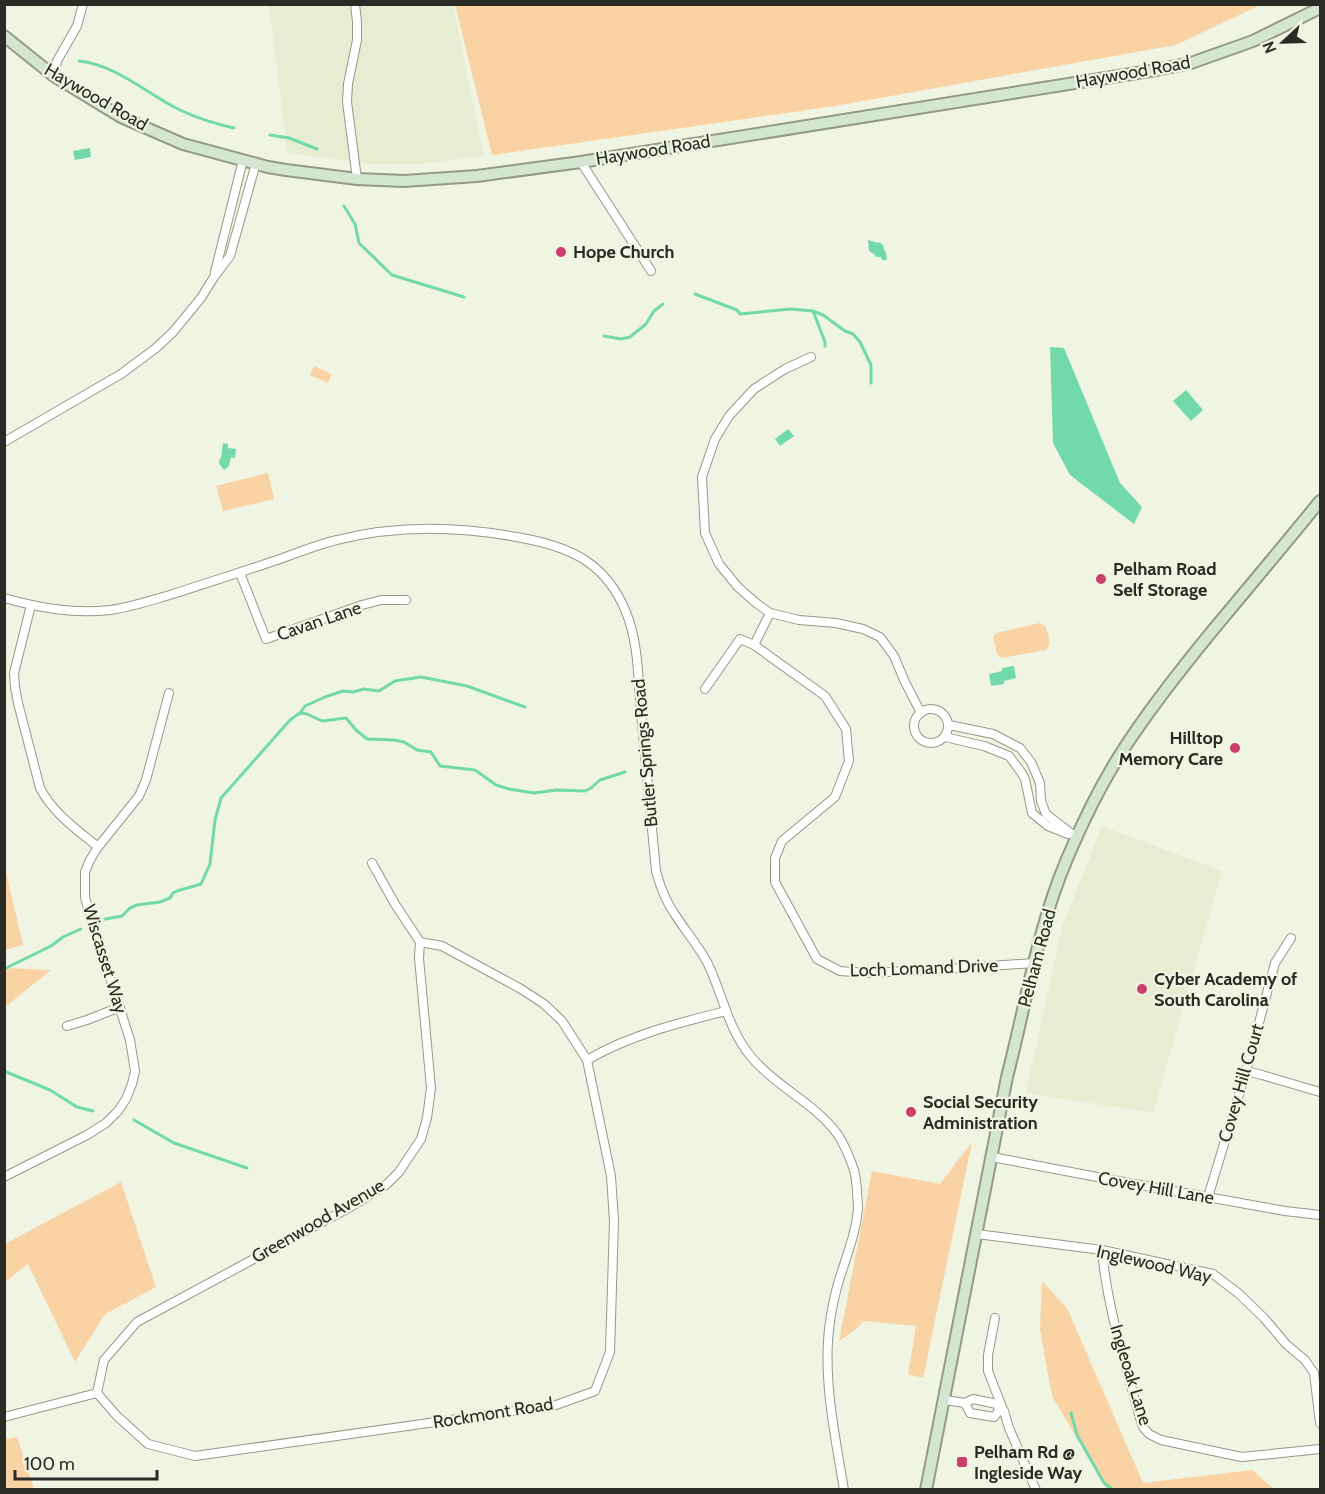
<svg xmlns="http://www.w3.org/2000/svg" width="1325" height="1494" viewBox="0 0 1325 1494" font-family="Cabin,sans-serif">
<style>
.built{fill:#e7edd3}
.green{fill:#f9d3a4}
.water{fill:#72d9ac}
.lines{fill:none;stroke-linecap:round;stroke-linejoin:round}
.stream{stroke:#72d9ac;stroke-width:3}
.minor-casing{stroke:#959a88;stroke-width:10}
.secondary-casing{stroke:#959a88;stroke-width:14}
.minor{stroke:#fff;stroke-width:8}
.secondary{stroke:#d4e6d1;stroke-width:10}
.poi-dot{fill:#cb3e6d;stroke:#f0f4e2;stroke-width:2}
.labels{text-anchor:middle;stroke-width:4.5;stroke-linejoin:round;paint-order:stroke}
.street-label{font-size:18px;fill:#2a2b24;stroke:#f0f4e2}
.poi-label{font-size:18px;font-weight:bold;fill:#2a2b24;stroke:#f0f4e2;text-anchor:start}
</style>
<rect width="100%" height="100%" fill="#f0f4e2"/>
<g class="built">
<path d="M 269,5 L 453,5 L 484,156 L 420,164 L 370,164 L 287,153 Z"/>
<path d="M 1102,826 L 1222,871 L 1153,1113 L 1026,1093 L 1062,927 Z"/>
</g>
<g class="green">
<path d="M 455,5 L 455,4 L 1260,5 L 1176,45 L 835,106 L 492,155 Z"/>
<path d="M 314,366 L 332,374 L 328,383 L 310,375 Z"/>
<path d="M 268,473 L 274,499 L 223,511 L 216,486 Z"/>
<path d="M 1040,623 L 1046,627 L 1050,643 L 1046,650 L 1002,658 L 997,654 L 993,636 L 997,633 Z"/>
<path d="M 5,868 L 23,945 L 5,950 L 4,950 Z"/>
<path d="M 5,968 L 51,970 L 5,1007 Z"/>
<path d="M 972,1142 L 923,1378 L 908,1374 L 916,1326 L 863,1321 L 855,1330 L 839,1341 L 872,1171 L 940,1184 Z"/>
<path d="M 121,1182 L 156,1287 L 105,1314 L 75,1362 L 28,1264 L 5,1282 L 5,1244 Z"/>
<path d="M 1042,1281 L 1067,1308 L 1143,1483 L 1252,1470 L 1274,1489 L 1107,1489 L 1052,1396 L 1040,1330 Z"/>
<path d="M 17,1437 L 34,1489 L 5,1489 L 5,1439 Z"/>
</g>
<g class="water">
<path d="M 90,148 L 91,157 L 75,160 L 73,151 Z"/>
<path d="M 868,240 L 878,243 L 879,242 L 884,246 L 883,247 L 886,253 L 887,260 L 882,260 L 881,257 L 876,257 L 874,254 L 869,251 Z"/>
<path d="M 1050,347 L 1064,348 L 1120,483 L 1142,507 L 1134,524 L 1070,475 L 1053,443 Z"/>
<path d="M 1186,390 L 1203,410 L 1191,421 L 1173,401 Z"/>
<path d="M 788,429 L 794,436 L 780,446 L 775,439 Z"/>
<path d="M 223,443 L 228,444 L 228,448 L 236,449 L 235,458 L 231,457 L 229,466 L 224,470 L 219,463 L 219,460 L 221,458 Z"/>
<path d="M 1014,666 L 1016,678 L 1004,681 L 1004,684 L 991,686 L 989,674 L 1002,671 L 1002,668 Z"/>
</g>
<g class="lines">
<g class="stream">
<path d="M 79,61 C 117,65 147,94 180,110 C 197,118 216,124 234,128"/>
<path d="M 270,135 L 289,138 L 317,149"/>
<path d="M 344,206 L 355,224 L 359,243 L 392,275 L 464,297"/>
<path d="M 695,294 L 737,310 L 740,314 L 791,309 L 813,311 L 823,315 L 845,331 L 853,334 L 860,342 L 871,365 L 871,383"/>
<path d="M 813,311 L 825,342 L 825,346"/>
<path d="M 604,336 L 621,339 L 630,337 L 646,324 L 654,311 L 663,304"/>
<path d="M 300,713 L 305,706 L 325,697 L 343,691 L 353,692 L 364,689 L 379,691 L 395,681 L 421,677 L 467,686 L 525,707"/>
<path d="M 105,919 L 122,916 L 130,908 L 137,905 L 160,902 L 170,898 L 173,893 L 177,891 L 201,884 L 210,864 L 215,820 L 221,798 L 290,720 L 300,713 L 307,714 L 322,721 L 346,718 L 356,730 L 367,739 L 394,740 L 404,742 L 417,750 L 431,752 L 440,766 L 475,770 L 496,785 L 509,789 L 534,793 L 557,790 L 585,791 L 591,788 L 600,780 L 625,772"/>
<path d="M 4,969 L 51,946 L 63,937 L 81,929"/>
<path d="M 4,1071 L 50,1090 L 77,1107 L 93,1111"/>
<path d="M 134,1120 L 174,1143 L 247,1168"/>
<path d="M 1071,1413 L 1077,1435 L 1104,1483 L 1113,1490"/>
</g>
<g class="minor-casing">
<g id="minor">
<path d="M 355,4 L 357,22 L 357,40 L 348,84 L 347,102 L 357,179"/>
<path d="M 54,76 L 57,61 L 77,26 L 83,4"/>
<path d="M 581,162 L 651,271"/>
<path d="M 215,272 L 243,160"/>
<path d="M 811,357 L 785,369 L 754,389 L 729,416 L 715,439 L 702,477 L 705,533 L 719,564 L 738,587 L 756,603 L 770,613 L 799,620 L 836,623 L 863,629 L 880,637 L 894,656 L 905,682 L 921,713"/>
<path d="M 4,442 L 121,374 L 156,348 L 173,332 L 201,298 L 214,277 L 230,256 L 256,163"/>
<path d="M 240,573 L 266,639 L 362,605 L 381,600 L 406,600"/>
<path d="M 4,598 C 40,608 73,614 110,610 C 132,607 152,600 173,594 C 206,583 239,573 271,562 C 293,555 315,545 337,540 C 399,524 460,526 522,538 C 571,547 606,563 626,612 C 639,644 638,680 641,713 C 646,766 651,818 656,871 C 660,886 665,900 674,913 C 684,929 697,944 707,962 C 723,994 728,1031 753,1059 C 778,1088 816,1104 838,1135 C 844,1144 849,1156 853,1167 C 856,1175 856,1182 857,1190 C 857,1196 858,1202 858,1208 C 856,1236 843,1264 836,1291 C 832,1307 829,1324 828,1341 C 825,1390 836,1441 844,1490"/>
<path d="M 31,605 L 14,673 L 15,687 L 18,703 L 40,788 C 53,813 76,829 98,847"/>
<path d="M 770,613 L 754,645 L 825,696 L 846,729 L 849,761 L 835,797 L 782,841 L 775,858 L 775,882 L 817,959 L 840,971 L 867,973 L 932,970 L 1034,963"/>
<path d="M 705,689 L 740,639 L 754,645"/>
<circle cx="931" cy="726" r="17"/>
<path d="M 949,725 L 993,734 L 1020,748 L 1031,762 L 1040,783 L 1041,801 L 1046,814 L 1077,838"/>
<path d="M 945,737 L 984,746 L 1009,756 L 1021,772 L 1025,779 L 1032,813 L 1048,826 L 1068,834"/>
<path d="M 372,863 L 395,904 L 420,942"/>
<path d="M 67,1026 L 87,1020 L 120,1007"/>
<path d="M 587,1060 C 630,1035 678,1023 726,1011"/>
<path d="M 1246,1071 L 1262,1075 L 1320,1092"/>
<path d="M 992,1157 L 1129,1183 L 1285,1211 L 1320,1215"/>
<path d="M 4,1177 L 87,1135 L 106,1123 L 118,1111 L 126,1099 L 132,1084 L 135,1071 L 130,1040 L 89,912 L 85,897 L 85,872 L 90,860 L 98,847 L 139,796 L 146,780 L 169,693"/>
<path d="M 1208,1197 L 1246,1071 L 1275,963 L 1291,938"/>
<path d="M 977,1234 L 1102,1250 L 1213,1274 L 1238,1293 L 1264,1318 L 1286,1344 L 1305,1360 L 1314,1373 L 1320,1423"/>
<path d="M 1102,1250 C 1107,1307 1125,1363 1140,1418 L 1143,1427 L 1149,1434 L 1161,1440 L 1232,1455 L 1242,1457 L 1320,1449"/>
<path d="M 995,1318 L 988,1355 L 988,1371 L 1002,1407"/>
<path d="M 97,1393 L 117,1416 L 148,1444 L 195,1456 L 556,1405 L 595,1391 L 610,1352 L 614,1221 L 611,1176 L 587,1060 L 562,1021 L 544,1004 L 521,989 L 442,946 L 420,942"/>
<path d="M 97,1393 L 104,1360 L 137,1322 L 352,1206 L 386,1185 L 399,1172 L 421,1139 L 427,1118 L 431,1088 L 419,958 L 420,942"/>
<path d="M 945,1400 L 965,1403 L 973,1399 L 997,1404 L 999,1411 L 1004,1411 L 1009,1428 L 1036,1490"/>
<path d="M 965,1403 L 970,1413 L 994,1417 L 999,1411"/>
<path d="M 4,1417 L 97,1393"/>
</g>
</g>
<g class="secondary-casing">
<g id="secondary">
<path d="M 4,36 L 54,76 L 121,117 L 183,144 L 268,167 L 286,170 L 357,179 L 404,181 L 477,176 L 581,162 L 1156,70 L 1191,63 L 1253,41 L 1320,8"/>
<path d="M 926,1490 L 1007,1077 C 1026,1004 1037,929 1067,859 C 1083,821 1101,784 1123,750 C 1150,708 1181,669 1213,630 C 1249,587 1285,544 1320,501"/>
</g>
</g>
<use href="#minor" class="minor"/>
<use href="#secondary" class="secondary"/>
</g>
<g class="poi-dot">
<circle cx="561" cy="252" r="6"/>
<circle cx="1101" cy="579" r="6"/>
<circle cx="1235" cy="748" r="6"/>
<circle cx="1142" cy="989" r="6"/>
<circle cx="911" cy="1112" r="6"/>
<rect x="956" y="1456" width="12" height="12" rx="3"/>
</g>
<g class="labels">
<g class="street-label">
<text transform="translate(1133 72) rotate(-10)" y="6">Haywood Road</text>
<text transform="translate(96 97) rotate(30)" y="6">Haywood Road</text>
<text transform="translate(653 150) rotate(-9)" y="6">Haywood Road</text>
<text transform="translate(319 621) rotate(-19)" y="6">Cavan Lane</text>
<text transform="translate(645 753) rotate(-95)" y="6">Butler Springs Road</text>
<text transform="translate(1037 958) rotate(-75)" y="6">Pelham Road</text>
<text transform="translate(105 959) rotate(73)" y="6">Wiscasset Way</text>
<text transform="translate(924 968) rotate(-2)" y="6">Loch Lomand Drive</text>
<text transform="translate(1241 1083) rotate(-74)" y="6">Covey Hill Court</text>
<text transform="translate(1156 1188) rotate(10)" y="6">Covey Hill Lane</text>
<text transform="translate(318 1221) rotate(-30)" y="6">Greenwood Avenue</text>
<text transform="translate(1154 1264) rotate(13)" y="6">Inglewood Way</text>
<text transform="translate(1131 1375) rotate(73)" y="6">Ingleoak Lane</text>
<text transform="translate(493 1413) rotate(-9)" y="6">Rockmont Road</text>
</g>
<g class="poi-label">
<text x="573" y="258">Hope Church</text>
<text x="1113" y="575">Pelham Road<tspan x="1113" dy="21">Self Storage</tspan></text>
<text x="1223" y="744" text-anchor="end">Hilltop<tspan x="1223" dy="21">Memory Care</tspan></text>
<text x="1154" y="985">Cyber Academy of<tspan x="1154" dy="21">South Carolina</tspan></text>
<text x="923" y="1108">Social Security<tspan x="923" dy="21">Administration</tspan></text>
<text x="974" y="1458">Pelham Rd @<tspan x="974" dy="21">Ingleside Way</tspan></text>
</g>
</g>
<rect width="1325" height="1494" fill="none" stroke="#2a2b24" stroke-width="12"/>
<g transform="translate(1283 42) rotate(248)" stroke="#f0f4e2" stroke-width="4.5" paint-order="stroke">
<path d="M0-4.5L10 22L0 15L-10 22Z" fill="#2a2b24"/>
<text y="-9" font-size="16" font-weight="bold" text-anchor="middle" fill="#2a2b24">N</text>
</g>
<path d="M15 1470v9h142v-9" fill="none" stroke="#2a2b24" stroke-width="3"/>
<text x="24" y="1470" font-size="18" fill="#2a2b24" stroke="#f0f4e2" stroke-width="4.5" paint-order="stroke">100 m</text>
</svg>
